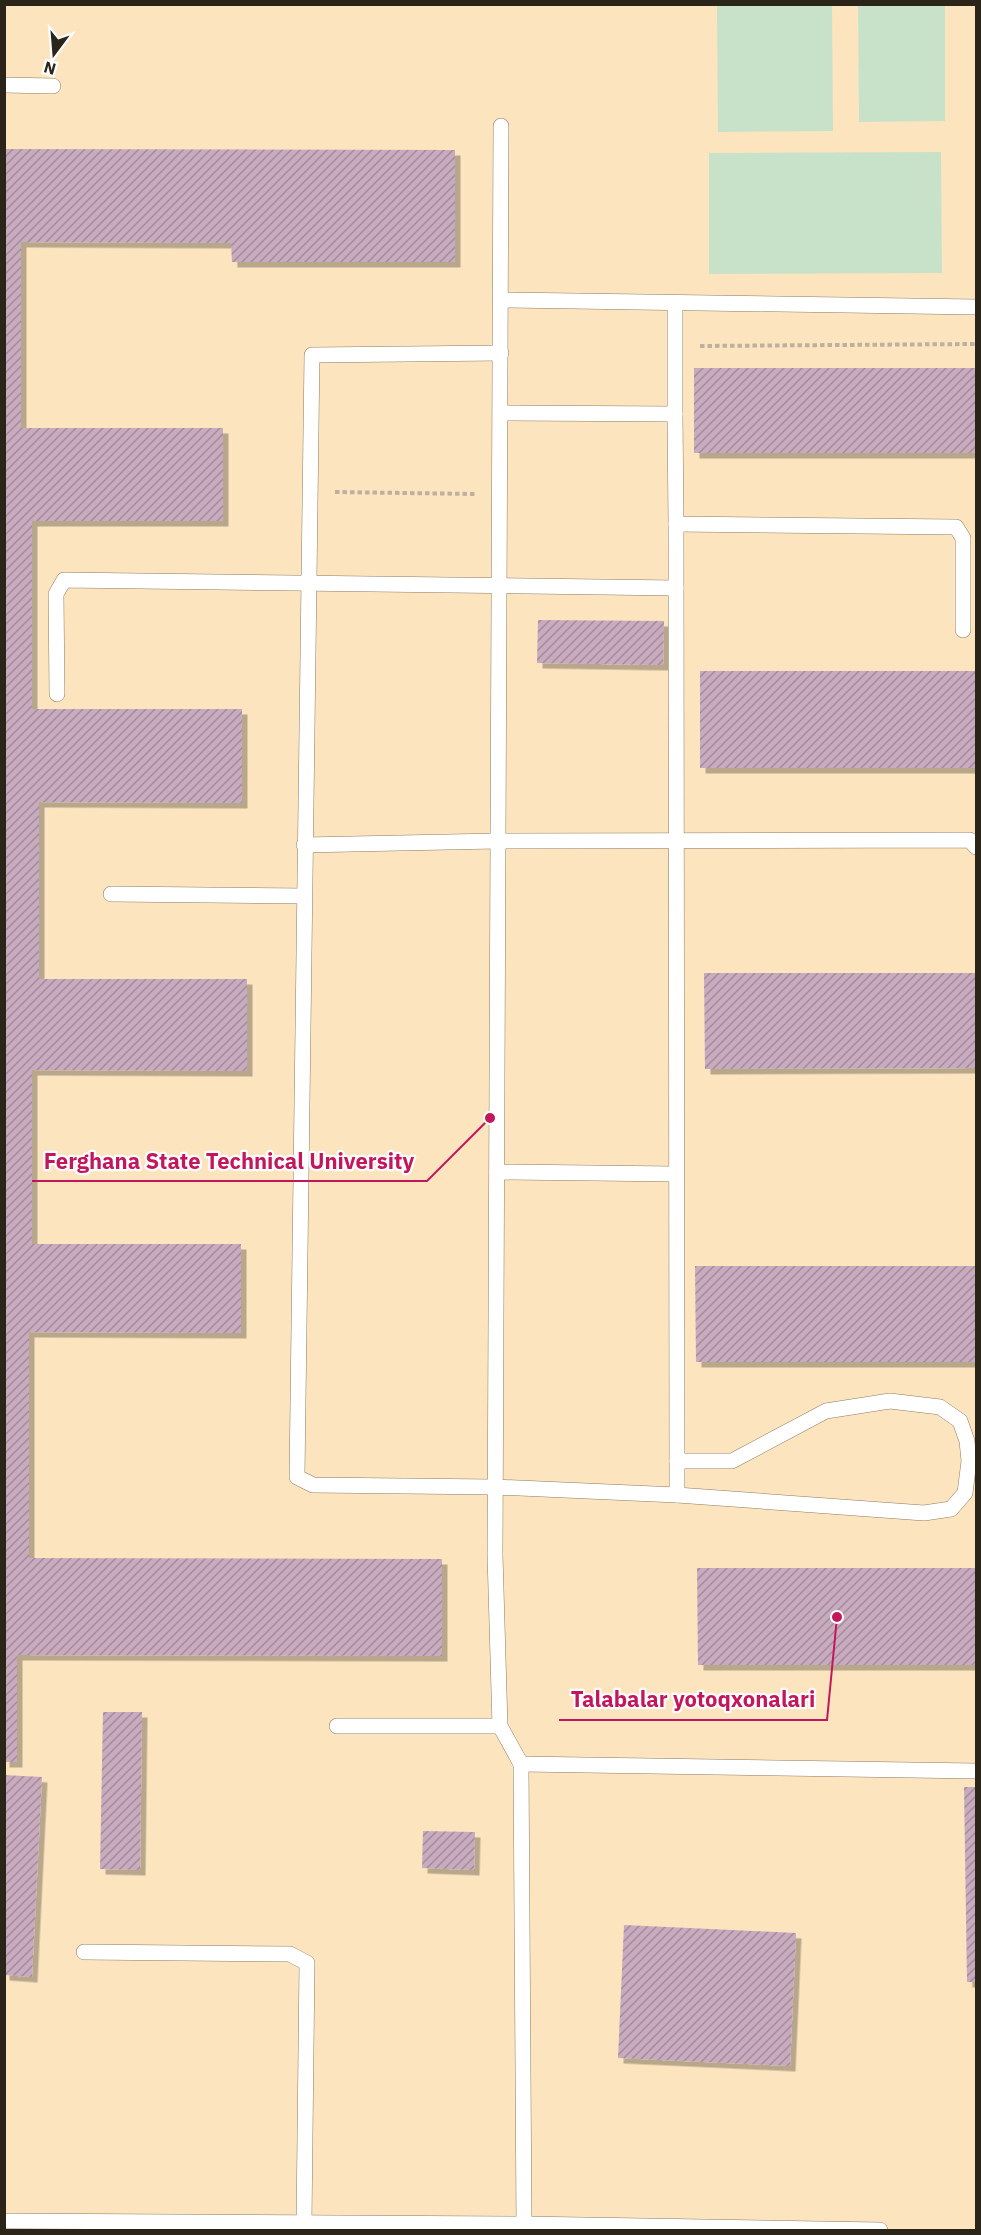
<svg xmlns="http://www.w3.org/2000/svg" width="981" height="2235" viewBox="0 0 981 2235" font-family="'IBM Plex Sans',sans-serif">
<style>
.built{fill:#fce4bf}
.green{fill:#c8e2ca}
.building{fill:url(#building-hatch);filter:url(#shadow)}
.lines{fill:none;stroke-linecap:round;stroke-linejoin:round}
.service-casing{stroke:#8e7c62;stroke-width:16}
.path{stroke:#bdb09c;stroke-width:4;stroke-dasharray:4.5 3;stroke-linecap:butt}
.service{stroke:#fff;stroke-width:15}
.leader{fill:none;stroke:#c2185b;stroke-width:2}
.callout-dot{fill:#c2185b;stroke:#fdfdfd;stroke-width:2}
.callout-label{font-size:22px;text-anchor:middle;font-weight:bold;fill:#c2185b;stroke:#fdfdfd;stroke-width:4.5;stroke-linejoin:round;paint-order:stroke}
</style>
<defs>
<pattern id="building-hatch" width="6" height="6" patternUnits="userSpaceOnUse" patternTransform="scale(1.5)"><rect width="6" height="6" fill="#c9abbf"/><path d="M-1 1l2-2M0 6l6-6M5 7l2-2" fill="none" stroke="#a38b9a"/></pattern>
<filter id="shadow"><feDropShadow dx="5.5" dy="5.5" stdDeviation="0" flood-color="#0004"/></filter>
</defs>
<rect width="100%" height="100%" fill="#feeed6"/>
<rect class="built" x="5" y="5" width="971" height="2225"/>
<g class="green">
<path d="M 717,5 L 832,5 L 833,131 L 718,132 Z"/>
<path d="M 858,5 L 945,5 L 945,121 L 859,122 Z"/>
<path d="M 941,152 L 942,273 L 709,274 L 709,153 Z"/>
</g>
<g class="building">
<path d="M 4,149 L 455,150 L 455,262 L 232,262 L 231,243 L 21,242 L 21,428 L 223,428 L 223,521 L 32,521 L 32,709 L 242,709 L 242,803 L 39,802 L 39,979 L 247,979 L 247,1071 L 32,1070 L 32,1244 L 241,1244 L 241,1333 L 29,1332 L 29,1558 L 442,1559 L 442,1656 L 17,1655 L 17,1762 L 4,1762 Z"/>
<rect x="694" y="368" width="282" height="85"/>
<path d="M 538,620 L 664,621 L 663,665 L 537,663 Z"/>
<rect x="700" y="671" width="276" height="97"/>
<path d="M 704,973 L 976,973 L 976,1068 L 705,1069 Z"/>
<path d="M 695,1266 L 976,1266 L 976,1362 L 696,1362 Z"/>
<path d="M 697,1568 L 976,1568 L 976,1665 L 698,1665 Z"/>
<path d="M 103,1712 L 142,1712 L 140,1870 L 100,1869 Z"/>
<path d="M 4,1775 L 42,1777 L 32,1977 L 4,1975 Z"/>
<path d="M 964,1787 L 976,1787 L 976,1982 L 967,1982 Z"/>
<path d="M 423,1831 L 475,1832 L 474,1870 L 422,1868 Z"/>
<path d="M 624,1925 L 796,1933 L 790,2066 L 618,2058 Z"/>
</g>
<g class="lines">
<g class="service-casing">
<g id="service">
<path d="M 4,85 L 53,86"/>
<path d="M 501,126 L 495,1555 L 500,1726 L 521,1764 L 524,2224"/>
<path d="M 501,300 L 976,307"/>
<path d="M 501,353 L 312,355 L 297,1477 L 313,1485 L 494,1487 L 677,1495 L 924,1513 L 951,1509 L 965,1493 L 969,1461 L 967,1441 L 960,1421 L 940,1407 L 890,1401 L 826,1411 L 732,1461 L 677,1461"/>
<path d="M 501,413 L 675,414 L 676,524 L 956,527 L 963,538 L 963,630"/>
<path d="M 675,414 L 675,303"/>
<path d="M 676,524 L 677,1495"/>
<path d="M 57,694 L 56,594 L 64,580 L 676,588"/>
<path d="M 304,845 L 496,841 L 970,840 L 976,847"/>
<path d="M 111,894 L 304,896"/>
<path d="M 497,1172 L 675,1174"/>
<path d="M 337,1726 L 500,1726"/>
<path d="M 521,1764 L 976,1771"/>
<path d="M 84,1952 L 290,1954 L 307,1963 L 304,2223"/>
<path d="M 4,2221 L 524,2224 L 880,2230"/>
</g>
</g>
<g class="path">
<path d="M 700,346 L 976,344"/>
<path d="M 335,492 L 475,494"/>
</g>
<use href="#service" class="service"/>
</g>
<path class="leader" d="M490 1118L427 1181H32M837 1617L827 1720H559"/>
<g class="callout-dot">
<circle cx="490" cy="1118" r="6"/>
<circle cx="837" cy="1617" r="6"/>
</g>
<g class="callout-label">
<text x="229" y="1169">Ferghana State Technical University</text>
<text x="693" y="1707">Talabalar yotoqxonalari</text>
</g>
<rect width="981" height="2235" fill="none" stroke="#2b2419" stroke-width="12"/>
<g transform="translate(54 54) rotate(196)" stroke="#fdfdfd" stroke-width="4.5" paint-order="stroke">
<path d="M0-4.5L10 22L0 15L-10 22Z" fill="#2b2419"/>
<text y="-9" font-size="16" font-weight="bold" text-anchor="middle" fill="#2b2419">N</text>
</g>
</svg>
